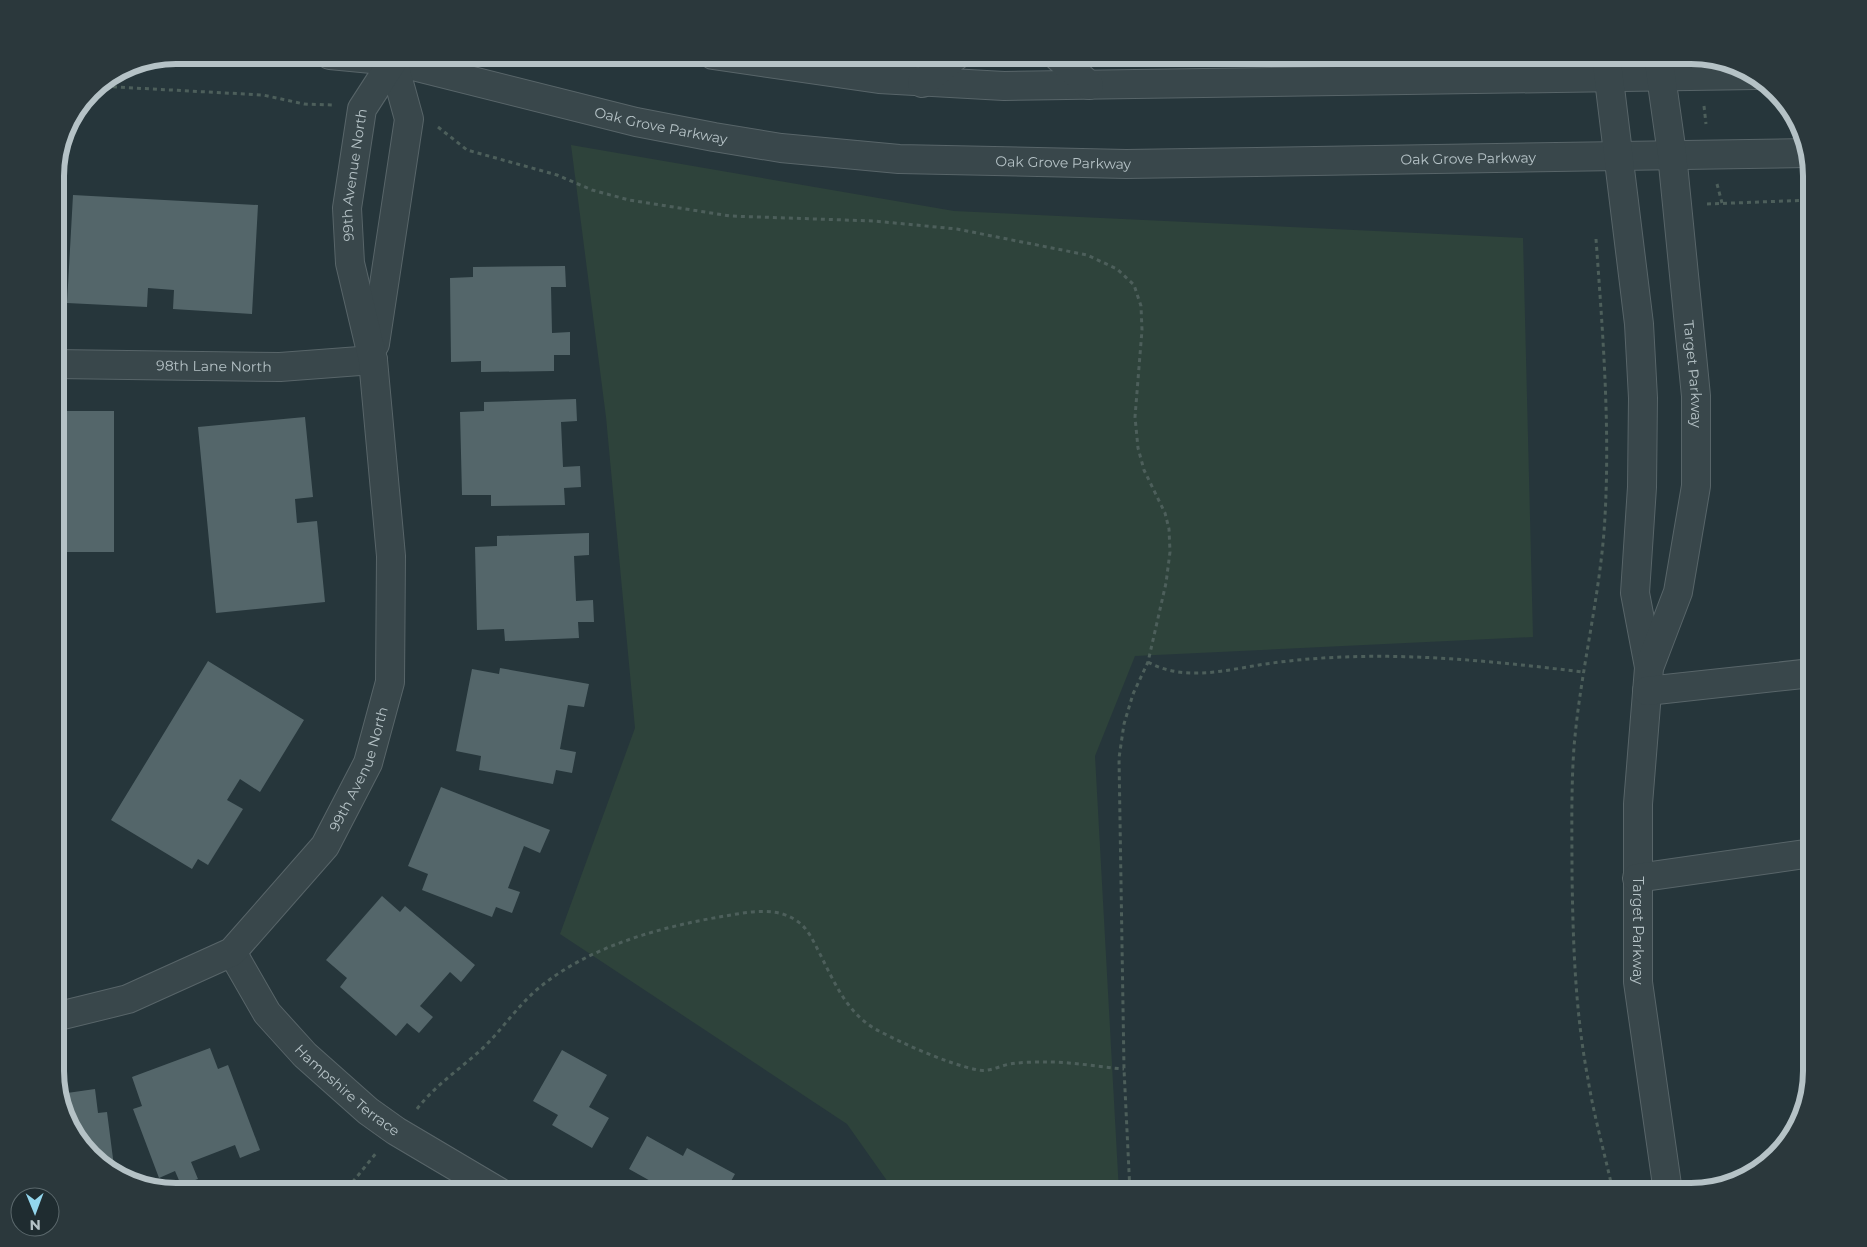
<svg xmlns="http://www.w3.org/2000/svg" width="1867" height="1247" viewBox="0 0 1867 1247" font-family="Montserrat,sans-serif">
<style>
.green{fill:#2e433b}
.building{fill:#54666a}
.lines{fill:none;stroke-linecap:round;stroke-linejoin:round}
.minor-casing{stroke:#586569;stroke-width:30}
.path{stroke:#4d5f5b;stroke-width:3;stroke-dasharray:4 4;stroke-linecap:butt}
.minor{stroke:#39474b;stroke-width:28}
.labels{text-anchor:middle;stroke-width:4;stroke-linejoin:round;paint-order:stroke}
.street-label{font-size:14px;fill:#b5c2c6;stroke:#1f2c30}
.rim{fill:none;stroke:#b5c2c6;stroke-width:6}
</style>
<rect width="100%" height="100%" fill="#26363b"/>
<path class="green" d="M 571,145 L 954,211 L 1523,238 L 1533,637 L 1135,656 L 1095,756 L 1119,1192 L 895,1192 L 847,1124 L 560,934 L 635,728 L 606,417 Z"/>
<g class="building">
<path d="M 73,195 L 258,205 L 252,314 L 173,309 L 174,290 L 148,288 L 147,307 L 67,303 Z"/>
<path d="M 565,266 L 566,287 L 551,287 L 552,333 L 570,332 L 570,355 L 554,355 L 554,371 L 481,372 L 481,361 L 451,362 L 450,278 L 473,277 L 473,267 Z"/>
<path d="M 576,399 L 577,421 L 561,422 L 563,467 L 580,466 L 581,487 L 564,488 L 565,505 L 491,506 L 491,495 L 462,495 L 460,412 L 484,411 L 484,402 Z"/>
<rect x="55" y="411" width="59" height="141"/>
<path d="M 305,417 L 313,497 L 295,499 L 297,523 L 317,521 L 325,602 L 216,613 L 198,427 Z"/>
<path d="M 589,533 L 589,555 L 574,556 L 576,601 L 593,600 L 594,622 L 578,622 L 579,638 L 505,641 L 504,629 L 477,630 L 475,547 L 497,546 L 497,536 Z"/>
<path d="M 55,661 L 62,682 L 55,684 Z"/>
<path d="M 208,661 L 304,720 L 260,792 L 240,779 L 227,800 L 243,809 L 208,865 L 198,859 L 192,869 L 111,820 Z"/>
<path d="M 500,668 L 589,684 L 584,707 L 568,705 L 560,749 L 576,752 L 572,773 L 556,770 L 553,784 L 479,770 L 481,756 L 456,751 L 472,669 L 499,674 Z"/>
<path d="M 441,787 L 550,830 L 540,853 L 524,846 L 508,888 L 520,892 L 512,913 L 496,907 L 492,917 L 422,890 L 428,874 L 408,866 Z"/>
<path d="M 382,896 L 400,912 L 405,906 L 475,965 L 461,982 L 450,972 L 420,1006 L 433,1017 L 419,1033 L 407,1023 L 396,1036 L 340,987 L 347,978 L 326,960 Z"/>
<path d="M 210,1048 L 218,1069 L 228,1065 L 260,1150 L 240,1158 L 235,1145 L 191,1162 L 198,1179 L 181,1185 L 175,1171 L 159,1178 L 133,1109 L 142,1106 L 132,1077 Z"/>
<path d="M 562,1050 L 607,1075 L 589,1107 L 609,1118 L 592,1148 L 552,1125 L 558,1115 L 533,1101 Z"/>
<path d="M 95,1089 L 98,1113 L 107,1112 L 115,1174 L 108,1171 L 71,1131 L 60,1094 Z"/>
<path d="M 647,1136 L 683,1156 L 687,1148 L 735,1174 L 725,1192 L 670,1192 L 629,1169 Z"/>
</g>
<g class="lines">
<g class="minor-casing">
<g id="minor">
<path id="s1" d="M 330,55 L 393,61 L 636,122 L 714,137 L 781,148 L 899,159 L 1126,164 L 1807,153"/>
<path d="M 713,55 L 879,79 L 1004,86 L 1756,75"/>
<path d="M 1056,55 L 1089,85"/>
<path d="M 1606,55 L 1639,324 L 1643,398 L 1642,487 L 1635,593 L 1649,667"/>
<path id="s2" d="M 1658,55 L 1672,154 L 1696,396 L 1696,486 L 1678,592 L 1649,668 L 1638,804 L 1638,982 L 1668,1192"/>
<path d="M 922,83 L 957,55"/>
<path d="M 375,344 L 409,119 L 393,61"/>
<path id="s3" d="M 55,364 L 280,367 L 373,360"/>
<path d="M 1647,691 L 1812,673"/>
<path d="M 1637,878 L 1812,853"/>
<path id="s4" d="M 232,952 L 267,1013 L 305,1055 L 368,1111 L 396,1131 L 499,1192"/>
<path id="s5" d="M 55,1017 L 128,999 L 232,952 L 325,846 L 368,763 L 390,682 L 391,556 L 373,360 L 350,263 L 347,208 L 362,109 L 393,61 L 394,55"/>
</g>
</g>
<g class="path">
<path d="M 97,86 L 263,95 L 304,104 L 334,105"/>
<path d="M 1704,106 L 1706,124"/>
<path d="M 438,127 L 467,150 L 557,175 L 592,190 L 629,200 L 730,216 L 874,221 L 957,229 L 1087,255 L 1117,269 L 1134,285 L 1141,306 L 1142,330 L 1135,417 L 1138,448 L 1144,470 L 1165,513 L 1169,529 L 1170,552 L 1166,583 L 1148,662 L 1133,694 L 1124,724 L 1119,758 L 1124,1069 L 1130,1192"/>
<path d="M 1717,184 L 1722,203"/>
<path d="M 1707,204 L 1812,200"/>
<path d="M 1596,239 C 1603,336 1611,435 1604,532 C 1598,605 1580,675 1574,747 C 1571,789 1572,831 1572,873 C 1573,942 1575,1011 1588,1079 C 1594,1117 1605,1154 1613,1192"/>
<path d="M 1148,662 C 1182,681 1223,671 1259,665 C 1367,648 1476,659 1583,672"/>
<path d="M 417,1109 C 436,1084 462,1068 485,1046 C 504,1027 519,1004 540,987 C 589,947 657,928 719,917 C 745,913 774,905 797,921 C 809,929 814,943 821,956 C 835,984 849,1016 879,1031 C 906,1045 948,1064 978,1070 C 990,1072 999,1066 1010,1064 C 1022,1062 1036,1062 1048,1062 C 1073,1062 1099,1067 1124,1069"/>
<path d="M 340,1192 L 351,1184 L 377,1152"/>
</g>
<use href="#minor" class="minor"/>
</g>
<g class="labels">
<g class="street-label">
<text dy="5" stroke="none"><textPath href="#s1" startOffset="339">Oak Grove Parkway</textPath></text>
<text dy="5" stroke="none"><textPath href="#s1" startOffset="1149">Oak Grove Parkway</textPath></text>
<text dy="5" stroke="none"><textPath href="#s1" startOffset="744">Oak Grove Parkway</textPath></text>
<text dy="5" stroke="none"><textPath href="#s5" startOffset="1019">99th Avenue North</textPath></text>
<text dy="5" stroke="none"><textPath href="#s3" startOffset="159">98th Lane North</textPath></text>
<text dy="5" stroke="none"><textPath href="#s2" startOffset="321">Target Parkway</textPath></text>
<text dy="5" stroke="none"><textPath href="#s5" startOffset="415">99th Avenue North</textPath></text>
<text dy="5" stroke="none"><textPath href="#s2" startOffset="885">Target Parkway</textPath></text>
<text dy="5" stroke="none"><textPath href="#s4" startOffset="182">Hampshire Terrace</textPath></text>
</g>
</g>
<path d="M0 0H1867V1247H0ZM176 64H1691A112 112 0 0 1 1803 176V1071A112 112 0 0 1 1691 1183H176A112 112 0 0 1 64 1071V176A112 112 0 0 1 176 64Z" fill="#2b383c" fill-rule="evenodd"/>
<path class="rim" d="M176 64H1691A112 112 0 0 1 1803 176V1071A112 112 0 0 1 1691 1183H176A112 112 0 0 1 64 1071V176A112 112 0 0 1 176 64Z"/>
<g transform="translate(35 1212) rotate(179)"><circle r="24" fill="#1f2c30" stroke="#5b686c"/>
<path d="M0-4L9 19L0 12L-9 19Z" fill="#93d6ed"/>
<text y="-8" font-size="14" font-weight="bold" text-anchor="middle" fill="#b5c2c6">N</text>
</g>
</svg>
